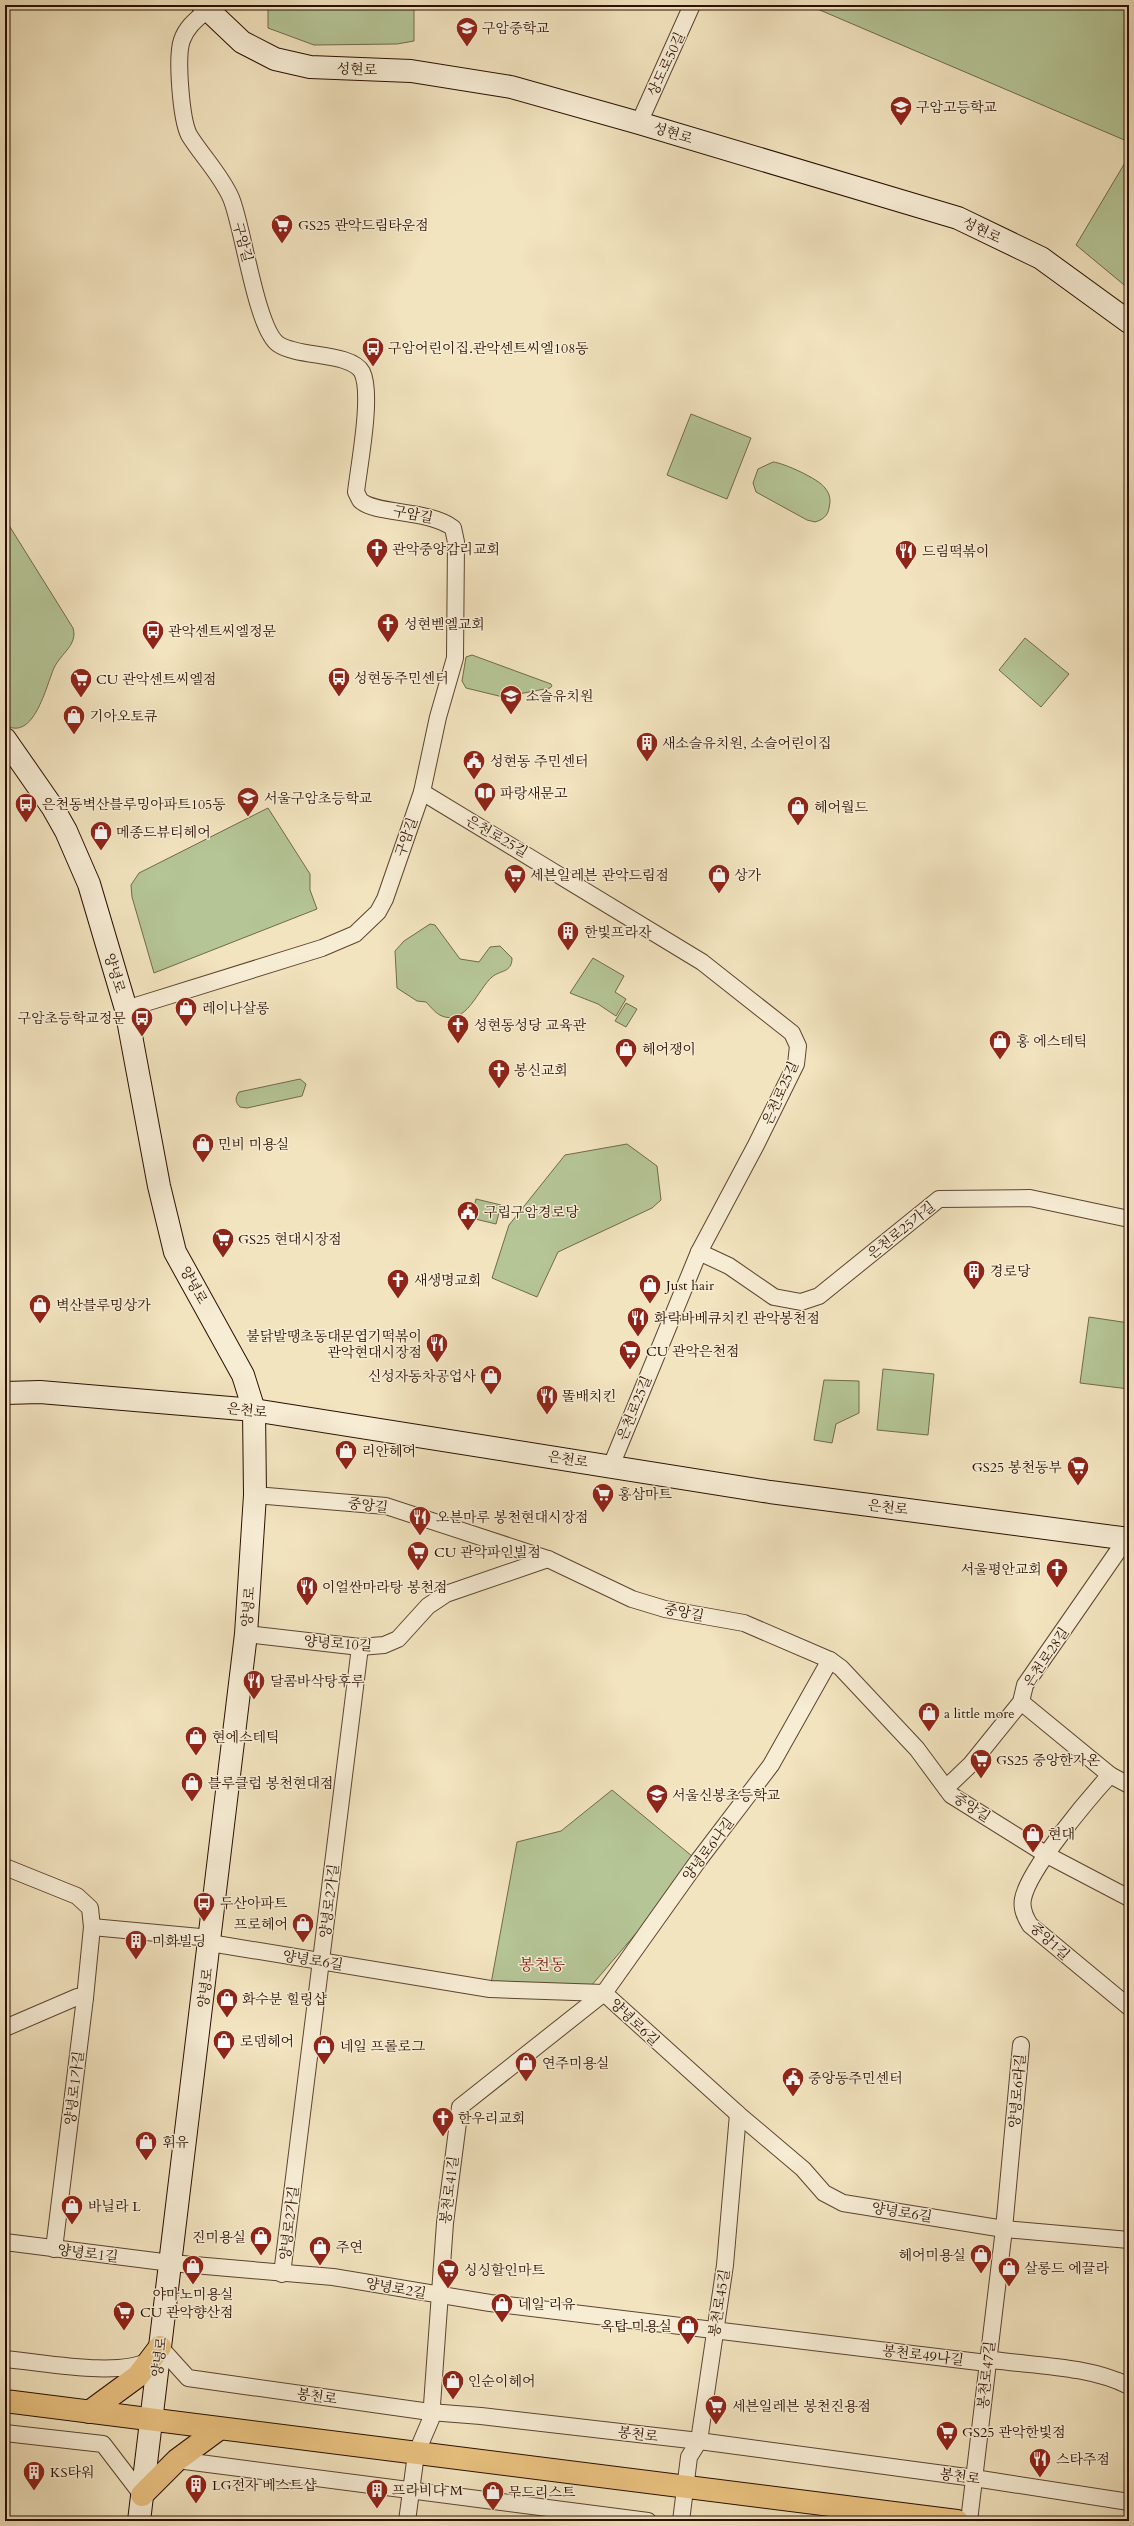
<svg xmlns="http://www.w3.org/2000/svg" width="1134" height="2526" viewBox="0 0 1134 2526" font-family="Cardo,'Noto Serif KR',serif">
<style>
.green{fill:#b5c596;stroke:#706a4b}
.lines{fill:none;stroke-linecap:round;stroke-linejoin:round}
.street-casing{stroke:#5c4430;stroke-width:18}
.secondary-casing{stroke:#2a0f00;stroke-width:24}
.primary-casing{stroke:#2a0f00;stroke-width:24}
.street{stroke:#f7edd5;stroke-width:16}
.secondary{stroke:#f7edd5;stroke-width:22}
.primary{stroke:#e9c280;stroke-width:22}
.labels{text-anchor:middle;stroke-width:3;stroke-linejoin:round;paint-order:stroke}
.poi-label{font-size:14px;fill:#2a0f00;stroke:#f7edd5;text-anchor:start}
.street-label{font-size:14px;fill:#2a0f00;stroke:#f7edd5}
.quarter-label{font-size:16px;fill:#7a1f14;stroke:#f7edd5}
</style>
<rect width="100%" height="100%" fill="#f2e4bf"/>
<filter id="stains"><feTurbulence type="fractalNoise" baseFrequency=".005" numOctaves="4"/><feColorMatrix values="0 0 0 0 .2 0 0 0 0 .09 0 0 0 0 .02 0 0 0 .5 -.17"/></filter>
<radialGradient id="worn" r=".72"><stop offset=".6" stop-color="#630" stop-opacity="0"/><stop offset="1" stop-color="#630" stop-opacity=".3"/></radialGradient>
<g class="green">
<path d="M 268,5 L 414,5 L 414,41 L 397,44 L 314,45 L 268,28 Z"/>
<path d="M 808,5 L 1129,5 L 1129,142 Z"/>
<path d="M 1129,156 L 1129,289 L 1076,245 Z"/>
<path d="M 691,414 L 751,438 L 727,499 L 667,475 Z"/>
<path d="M 773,462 C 784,463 819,479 825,488 C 830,494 831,500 829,508 C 828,516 822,520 815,522 L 807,520 L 756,492 L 753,483 L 758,469 Z"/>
<path d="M 5,519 L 73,628 C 78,645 61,653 54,668 C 46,686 34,742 5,725 Z"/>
<path d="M 1025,638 L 1069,674 L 1041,707 L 999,670 Z"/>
<path d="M 472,655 L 551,684 L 552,686 L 550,688 L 503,697 L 466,688 L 462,681 L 466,657 Z"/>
<path d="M 268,808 L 310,874 L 310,890 L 317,909 L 154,973 L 132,897 L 131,885 L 139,873 Z"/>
<path d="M 430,924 L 435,925 L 460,959 L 479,962 L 490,947 L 500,946 L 512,958 C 512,973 500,970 492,977 C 478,989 466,1026 442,1016 C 436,1014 430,1006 426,1002 L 417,1001 L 397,988 L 395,951 L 404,941 Z"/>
<path d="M 593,958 L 624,976 L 615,992 L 626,999 L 616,1016 L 598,1004 L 570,993 Z"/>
<path d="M 626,1003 L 637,1009 L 626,1027 L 615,1021 Z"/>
<path d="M 300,1079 L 306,1084 L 302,1096 L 247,1108 L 240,1107 C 235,1102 235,1098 239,1092 Z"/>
<path d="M 627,1144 L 657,1166 L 661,1200 L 652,1208 L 558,1252 L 537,1297 L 492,1278 L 509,1225 L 565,1155 Z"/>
<path d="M 476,1199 L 501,1205 L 496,1224 L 471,1218 Z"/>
<path d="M 1089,1317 L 1129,1323 L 1129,1389 L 1080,1383 Z"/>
<path d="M 883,1369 L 934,1374 L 928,1435 L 877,1430 Z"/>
<path d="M 824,1380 L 859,1381 L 859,1413 L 836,1424 L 832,1443 L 814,1440 Z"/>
<path d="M 612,1790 L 698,1861 L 591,1986 L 490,1989 L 517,1842 L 561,1831 Z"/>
</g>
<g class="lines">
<g class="street-casing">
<g id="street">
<path d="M 639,123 L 692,5"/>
<path d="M 422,792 L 702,962 L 792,1033 L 798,1046 L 796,1064 L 756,1145 L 699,1252 L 611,1466"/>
<path d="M 126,1009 L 322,948 L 355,934 L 378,912 L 385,899 L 422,792 L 438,717 L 455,658 L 456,542 L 453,528 C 429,509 374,515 360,500 C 359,498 357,494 356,492 C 359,465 373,394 362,372 C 351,352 298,358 278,344 C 256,328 243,226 231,198 C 221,175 202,156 189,135 C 181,119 176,56 182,40 C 187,26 197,19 207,10"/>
<path d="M 699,1252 L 729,1266 L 774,1297 L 801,1302 L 819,1296 L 939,1199 L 1030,1198 L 1129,1219"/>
<path d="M 255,1495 L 386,1506 L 548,1559 L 632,1599 L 665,1609 L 744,1623 L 830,1660 L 841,1668 L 917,1749 L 951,1795 L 1047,1855 L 1129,1898"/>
<path d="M 246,1634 L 360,1647 L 384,1645 L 398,1639 L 428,1606 L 446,1594 L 548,1559"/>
<path d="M 1021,1702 L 1110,1775 L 1129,1785"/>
<path d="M 1110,1775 C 1089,1798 1028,1870 1023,1899 C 1021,1908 1025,1917 1030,1925 L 1129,2007"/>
<path d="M 946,1788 L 971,1764 L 1021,1702 L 1025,1685 L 1127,1538"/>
<path d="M 5,1867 L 77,1896 L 90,1908 L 92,1927 L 211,1938"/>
<path d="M 210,1943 L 490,1989 L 604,1993 L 738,2114 L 803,2169 L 824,2193 L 843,2203 L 1004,2229 L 1129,2240"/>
<path d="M 5,2028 L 77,1997 L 85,1998"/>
<path d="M 5,2242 L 171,2263 L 333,2277 L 490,2303 L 987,2363 L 993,2360 C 1037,2366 1089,2366 1129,2386"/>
<path d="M 54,2249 L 85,1998 L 92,1927"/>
<path d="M 282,2274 L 360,1647"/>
<path d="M 160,2347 L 188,2378 L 430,2412 L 481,2416 L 699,2441 L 974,2478 L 1129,2502"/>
<path d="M 5,2359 C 42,2362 119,2378 150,2360"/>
<path d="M 5,2433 L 103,2444 L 142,2495"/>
<path d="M 177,2460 L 648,2521"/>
<path d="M 407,2521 L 416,2454 L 431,2419 L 445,2223 L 460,2107 L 604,1993 L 698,1861 L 771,1765 L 830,1660"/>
<path d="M 681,2521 L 689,2457 L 699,2441 L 725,2265 L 738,2114"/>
<path d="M 969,2521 L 1004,2229 L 1021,2045"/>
</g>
</g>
<g class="secondary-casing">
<g id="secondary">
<path d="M 203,5 L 242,42 L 275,59 L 310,67 L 411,71 L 511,87 L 639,123 L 958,218 L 1041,258 L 1129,322"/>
<path d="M 5,739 L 53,808 L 66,831 L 89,884 L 126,1009 L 159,1186 L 175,1252 L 243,1375 L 254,1410 L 255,1495 L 246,1634 L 139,2521"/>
<path d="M 5,1393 L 40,1392 L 254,1410 L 770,1492 L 1129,1539"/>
</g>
</g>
<g class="primary-casing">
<g id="primary">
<path d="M 5,2401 L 957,2521"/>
<path d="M 89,2412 L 138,2376 L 160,2347"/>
<path d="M 142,2495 L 177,2460 L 219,2429"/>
</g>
</g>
<use href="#street" class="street"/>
<use href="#secondary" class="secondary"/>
<use href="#primary" class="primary"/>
</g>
<defs>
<g id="school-pin" transform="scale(1.15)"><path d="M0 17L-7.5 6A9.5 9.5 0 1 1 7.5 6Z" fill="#8f2418" stroke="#f7edd5"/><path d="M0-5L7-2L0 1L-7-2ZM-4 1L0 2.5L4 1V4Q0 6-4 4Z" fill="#fff"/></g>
<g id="supermarket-pin" transform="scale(1.15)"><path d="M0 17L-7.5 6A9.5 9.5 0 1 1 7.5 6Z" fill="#8f2418" stroke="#f7edd5"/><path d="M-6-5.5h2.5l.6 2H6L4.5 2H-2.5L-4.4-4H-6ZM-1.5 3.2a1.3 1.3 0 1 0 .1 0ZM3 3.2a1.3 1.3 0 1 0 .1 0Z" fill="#fff"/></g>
<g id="bus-pin" transform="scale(1.15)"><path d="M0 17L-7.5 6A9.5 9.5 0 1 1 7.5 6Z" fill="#8f2418" stroke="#f7edd5"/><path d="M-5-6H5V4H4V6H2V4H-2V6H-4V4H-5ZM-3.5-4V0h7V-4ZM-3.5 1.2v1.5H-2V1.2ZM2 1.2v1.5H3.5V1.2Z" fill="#fff"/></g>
<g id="church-pin" transform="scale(1.15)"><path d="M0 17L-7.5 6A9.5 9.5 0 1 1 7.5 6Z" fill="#8f2418" stroke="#f7edd5"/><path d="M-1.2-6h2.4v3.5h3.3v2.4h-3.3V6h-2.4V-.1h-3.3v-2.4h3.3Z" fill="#fff"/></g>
<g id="restaurant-pin" transform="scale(1.15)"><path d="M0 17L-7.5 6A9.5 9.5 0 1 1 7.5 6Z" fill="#8f2418" stroke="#f7edd5"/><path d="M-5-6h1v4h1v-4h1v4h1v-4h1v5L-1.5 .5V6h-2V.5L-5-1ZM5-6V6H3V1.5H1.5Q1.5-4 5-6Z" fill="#fff"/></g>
<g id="shop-pin" transform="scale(1.15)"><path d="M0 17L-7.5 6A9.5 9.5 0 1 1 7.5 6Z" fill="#8f2418" stroke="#f7edd5"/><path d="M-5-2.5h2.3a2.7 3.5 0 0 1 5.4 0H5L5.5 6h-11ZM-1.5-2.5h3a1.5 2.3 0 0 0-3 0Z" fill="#fff"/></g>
<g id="building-pin" transform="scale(1.15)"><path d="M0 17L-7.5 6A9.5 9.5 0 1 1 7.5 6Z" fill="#8f2418" stroke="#f7edd5"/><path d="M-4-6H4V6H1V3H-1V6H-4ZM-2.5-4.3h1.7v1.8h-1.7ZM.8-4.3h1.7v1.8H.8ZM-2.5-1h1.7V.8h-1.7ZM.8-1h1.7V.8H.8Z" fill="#fff"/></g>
<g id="civic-pin" transform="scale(1.15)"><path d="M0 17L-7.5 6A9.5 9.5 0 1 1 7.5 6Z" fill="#8f2418" stroke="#f7edd5"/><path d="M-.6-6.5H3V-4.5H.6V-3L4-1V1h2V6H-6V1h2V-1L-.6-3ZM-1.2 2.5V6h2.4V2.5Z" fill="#fff"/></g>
<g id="library-pin" transform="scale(1.15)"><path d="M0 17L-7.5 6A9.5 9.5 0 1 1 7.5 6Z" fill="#8f2418" stroke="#f7edd5"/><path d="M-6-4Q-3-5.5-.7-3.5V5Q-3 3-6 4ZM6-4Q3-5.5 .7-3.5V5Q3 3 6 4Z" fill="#fff"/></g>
</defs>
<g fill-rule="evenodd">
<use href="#school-pin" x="467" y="28"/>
<use href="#school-pin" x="901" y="107"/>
<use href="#supermarket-pin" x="282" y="225"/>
<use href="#bus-pin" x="373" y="348"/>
<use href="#church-pin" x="377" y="549"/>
<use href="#restaurant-pin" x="906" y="551"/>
<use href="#church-pin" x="388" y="624"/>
<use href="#bus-pin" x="153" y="631"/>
<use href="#bus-pin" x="339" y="678"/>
<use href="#supermarket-pin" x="81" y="679"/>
<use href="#school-pin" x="511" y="696"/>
<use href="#shop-pin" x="74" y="716"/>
<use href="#building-pin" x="647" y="743"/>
<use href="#civic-pin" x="474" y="761"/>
<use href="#library-pin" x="485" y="793"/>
<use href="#school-pin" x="248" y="798"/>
<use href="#bus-pin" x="26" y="804"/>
<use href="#shop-pin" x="798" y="807"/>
<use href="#shop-pin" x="101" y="832"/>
<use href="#supermarket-pin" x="515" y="875"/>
<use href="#shop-pin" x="719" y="875"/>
<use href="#building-pin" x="568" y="932"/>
<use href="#shop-pin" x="186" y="1008"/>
<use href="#bus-pin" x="142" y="1018"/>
<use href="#church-pin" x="458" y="1025"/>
<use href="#shop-pin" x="1000" y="1041"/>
<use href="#shop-pin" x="626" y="1049"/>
<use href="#church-pin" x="499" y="1070"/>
<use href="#shop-pin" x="203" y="1144"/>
<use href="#civic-pin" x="468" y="1212"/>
<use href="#supermarket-pin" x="223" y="1239"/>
<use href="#building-pin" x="974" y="1271"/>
<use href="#church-pin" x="398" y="1280"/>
<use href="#shop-pin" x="650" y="1285"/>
<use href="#shop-pin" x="40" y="1305"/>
<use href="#restaurant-pin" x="638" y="1318"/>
<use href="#restaurant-pin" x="437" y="1344"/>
<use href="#supermarket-pin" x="630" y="1351"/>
<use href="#shop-pin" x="491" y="1376"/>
<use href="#restaurant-pin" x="547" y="1396"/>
<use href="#shop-pin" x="346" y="1451"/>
<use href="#supermarket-pin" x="1078" y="1467"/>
<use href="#supermarket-pin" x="603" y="1494"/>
<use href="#restaurant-pin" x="420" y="1517"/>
<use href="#supermarket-pin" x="418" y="1552"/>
<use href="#church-pin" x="1057" y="1569"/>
<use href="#restaurant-pin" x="307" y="1587"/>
<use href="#restaurant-pin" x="254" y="1681"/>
<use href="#shop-pin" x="929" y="1713"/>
<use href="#shop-pin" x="196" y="1737"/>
<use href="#supermarket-pin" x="981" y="1760"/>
<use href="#shop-pin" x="192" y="1783"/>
<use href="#school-pin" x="657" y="1795"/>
<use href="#shop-pin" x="1033" y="1834"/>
<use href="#bus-pin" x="204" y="1903"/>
<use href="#shop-pin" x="303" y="1924"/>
<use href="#building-pin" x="136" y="1941"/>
<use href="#shop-pin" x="227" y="1999"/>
<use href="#shop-pin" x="224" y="2041"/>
<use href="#shop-pin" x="324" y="2046"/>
<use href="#shop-pin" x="526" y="2063"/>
<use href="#civic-pin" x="793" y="2078"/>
<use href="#church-pin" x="443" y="2118"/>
<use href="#shop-pin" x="146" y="2142"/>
<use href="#shop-pin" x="72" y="2206"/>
<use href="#shop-pin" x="261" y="2237"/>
<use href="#shop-pin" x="320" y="2247"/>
<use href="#shop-pin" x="981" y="2255"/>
<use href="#shop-pin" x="193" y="2266"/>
<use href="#shop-pin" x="1009" y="2268"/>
<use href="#supermarket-pin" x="448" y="2270"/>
<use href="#shop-pin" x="502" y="2304"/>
<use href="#supermarket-pin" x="124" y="2312"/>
<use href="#shop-pin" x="688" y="2326"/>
<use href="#shop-pin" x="453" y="2381"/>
<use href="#supermarket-pin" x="716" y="2406"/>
<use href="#supermarket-pin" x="947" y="2432"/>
<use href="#restaurant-pin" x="1040" y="2459"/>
<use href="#building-pin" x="34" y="2472"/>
<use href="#building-pin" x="196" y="2485"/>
<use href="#building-pin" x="377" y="2490"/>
<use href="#shop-pin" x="493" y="2492"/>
</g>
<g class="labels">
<g class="poi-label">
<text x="482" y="33">구암중학교</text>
<text x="916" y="112">구암고등학교</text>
<text x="298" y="230">GS25 관악드림타운점</text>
<text x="388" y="353">구암어린이집.관악센트씨엘108동</text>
<text x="392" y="554">관악중앙감리교회</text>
<text x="922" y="556">드림떡볶이</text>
<text x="404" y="629">성현벧엘교회</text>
<text x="168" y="636">관악센트씨엘정문</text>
<text x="354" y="683">성현동주민센터</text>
<text x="96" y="684">CU 관악센트씨엘점</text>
<text x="526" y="701">소슬유치원</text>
<text x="90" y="721">기아오토큐</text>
<text x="662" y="748">새소슬유치원, 소슬어린이집</text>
<text x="490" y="766">성현동 주민센터</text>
<text x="500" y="798">파랑새문고</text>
<text x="264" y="803">서울구암초등학교</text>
<text x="42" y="809">은천동벽산블루밍아파트105동</text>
<text x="814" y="812">헤어월드</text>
<text x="116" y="837">메종드뷰티헤어</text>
<text x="530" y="880">세븐일레븐 관악드림점</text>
<text x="734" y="880">상가</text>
<text x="584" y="937">한빛프라자</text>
<text x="202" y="1013">레이나살롱</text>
<text x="126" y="1023" text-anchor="end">구암초등학교정문</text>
<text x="474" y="1030">성현동성당 교육관</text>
<text x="1016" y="1046">홍 에스테틱</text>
<text x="642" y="1054">헤어쟁이</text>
<text x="514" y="1075">봉신교회</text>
<text x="218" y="1149">민비 미용실</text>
<text x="484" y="1217">구립구암경로당</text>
<text x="238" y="1244">GS25 현대시장점</text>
<text x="990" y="1276">경로당</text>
<text x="414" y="1285">새생명교회</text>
<text x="666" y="1290">Just hair</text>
<text x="56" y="1310">벽산블루밍상가</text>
<text x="654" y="1323">화락바베큐치킨 관악봉천점</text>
<text x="422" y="1341" text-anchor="end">불닭발땡초동대문엽기떡볶이<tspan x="422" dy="16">관악현대시장점</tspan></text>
<text x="646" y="1356">CU 관악은천점</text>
<text x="476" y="1381" text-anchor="end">신성자동차공업사</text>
<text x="562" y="1401">똘배치킨</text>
<text x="362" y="1456">리안헤어</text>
<text x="1062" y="1472" text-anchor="end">GS25 봉천동부</text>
<text x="618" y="1499">홍삼마트</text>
<text x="436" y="1522">오븐마루 봉천현대시장점</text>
<text x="434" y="1557">CU 관악파인빌점</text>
<text x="1042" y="1574" text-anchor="end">서울평안교회</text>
<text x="322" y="1592">이얼싼마라탕 봉천점</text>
<text x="270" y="1686">달콤바삭탕후루</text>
<text x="944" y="1718">a little more</text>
<text x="212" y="1742">현에스테틱</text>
<text x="996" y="1765">GS25 중앙한가온</text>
<text x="208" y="1788">블루클럽 봉천현대점</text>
<text x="672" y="1800">서울신봉초등학교</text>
<text x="1048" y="1839">현대</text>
<text x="220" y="1908">두산아파트</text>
<text x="288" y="1929" text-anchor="end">프로헤어</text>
<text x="152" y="1946">미화빌딩</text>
<text x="242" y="2004">화수분 힐링샵</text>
<text x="240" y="2046">로뎀헤어</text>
<text x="340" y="2051">네일 프롤로그</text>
<text x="542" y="2068">연주미용실</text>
<text x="808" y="2083">중앙동주민센터</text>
<text x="458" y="2123">한우리교회</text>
<text x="162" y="2147">휘유</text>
<text x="88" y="2211">바닐라 L</text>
<text x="246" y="2242" text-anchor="end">진미용실</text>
<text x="336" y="2252">주연</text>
<text x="966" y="2260" text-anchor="end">헤어미용실</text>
<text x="1024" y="2273">살롱드 에끌라</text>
<text x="464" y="2275">싱싱할인마트</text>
<text x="193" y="2299" text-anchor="middle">야마노미용실</text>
<text x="518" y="2309">네일 리유</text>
<text x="140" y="2317">CU 관악향산점</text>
<text x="672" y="2331" text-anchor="end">옥탑 미용실</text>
<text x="468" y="2386">인순이헤어</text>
<text x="732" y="2411">세븐일레븐 봉천진용점</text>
<text x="962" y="2437">GS25 관악한빛점</text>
<text x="1056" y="2464">스타주점</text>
<text x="50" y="2477">KS타워</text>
<text x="212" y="2490">LG전자 베스트샵</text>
<text x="392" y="2495">프라비다 M</text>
<text x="508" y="2497">무드리스트</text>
</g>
<g class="street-label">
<text transform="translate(666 64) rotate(-65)" y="5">상도로50길</text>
<text transform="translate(357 69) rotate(2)" y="5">성현로</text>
<text transform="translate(673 133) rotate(17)" y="5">성현로</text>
<text transform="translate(982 230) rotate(26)" y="5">성현로</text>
<text transform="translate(243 242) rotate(75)" y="5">구암길</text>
<text transform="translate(413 514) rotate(11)" y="5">구암길</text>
<text transform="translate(497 836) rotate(30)" y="5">은천로25길</text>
<text transform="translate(406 837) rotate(-71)" y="5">구암길</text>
<text transform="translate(115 973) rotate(73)" y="5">양녕로</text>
<text transform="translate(780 1093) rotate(-66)" y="5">은천로25길</text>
<text transform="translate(901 1230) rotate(-39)" y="5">은천로25가길</text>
<text transform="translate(194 1285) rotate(61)" y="5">양녕로</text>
<text transform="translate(634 1408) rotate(-68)" y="5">은천로25길</text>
<text transform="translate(247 1410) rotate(6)" y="5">은천로</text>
<text transform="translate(568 1459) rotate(9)" y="5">은천로</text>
<text transform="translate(368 1505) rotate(7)" y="5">중앙길</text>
<text transform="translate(888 1507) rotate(7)" y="5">은천로</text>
<text transform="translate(248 1607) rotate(-86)" y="5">양녕로</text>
<text transform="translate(684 1612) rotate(11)" y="5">중앙길</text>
<text transform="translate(338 1643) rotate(4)" y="5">양녕로10길</text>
<text transform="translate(1046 1657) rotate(-56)" y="5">은천로28길</text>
<text transform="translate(972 1807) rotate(33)" y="5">중앙길</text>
<text transform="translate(708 1849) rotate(-53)" y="5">양녕로6나길</text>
<text transform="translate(329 1901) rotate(-83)" y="5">양녕로2가길</text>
<text transform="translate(1050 1941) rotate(42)" y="5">중앙1길</text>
<text transform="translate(313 1960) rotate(9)" y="5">양녕로6길</text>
<text transform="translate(205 1988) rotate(-83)" y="5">양녕로</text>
<text transform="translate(635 2022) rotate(43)" y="5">양녕로6길</text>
<text transform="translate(74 2088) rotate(-83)" y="5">양녕로1가길</text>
<text transform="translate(1017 2091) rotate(-85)" y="5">양녕로6라길</text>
<text transform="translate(449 2190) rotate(-83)" y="5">봉천로41길</text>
<text transform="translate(902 2212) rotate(9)" y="5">양녕로6길</text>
<text transform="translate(289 2223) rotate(-83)" y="5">양녕로2가길</text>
<text transform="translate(88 2253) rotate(7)" y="5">양녕로1길</text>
<text transform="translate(396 2288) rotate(10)" y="5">양녕로2길</text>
<text transform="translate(719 2303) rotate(-81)" y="5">봉천로45길</text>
<text transform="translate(923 2355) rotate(7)" y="5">봉천로49나길</text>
<text transform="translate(159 2357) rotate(-83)" y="5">양녕로</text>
<text transform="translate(986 2375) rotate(-84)" y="5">봉천로47길</text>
<text transform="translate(317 2396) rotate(8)" y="5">봉천로</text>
<text transform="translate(638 2434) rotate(7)" y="5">봉천로</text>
<text transform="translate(960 2476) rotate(8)" y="5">봉천로</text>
</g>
<g class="quarter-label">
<text x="542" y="1970">봉천동</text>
</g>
</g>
<rect width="1134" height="2526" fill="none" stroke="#f2e4bf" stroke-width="20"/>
<rect x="6" y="6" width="1122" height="2514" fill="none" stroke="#2a0f00" stroke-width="2"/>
<rect x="10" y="10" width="1114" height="2506" fill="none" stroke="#2a0f00"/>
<rect width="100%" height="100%" filter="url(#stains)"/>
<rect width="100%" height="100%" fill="url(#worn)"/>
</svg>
